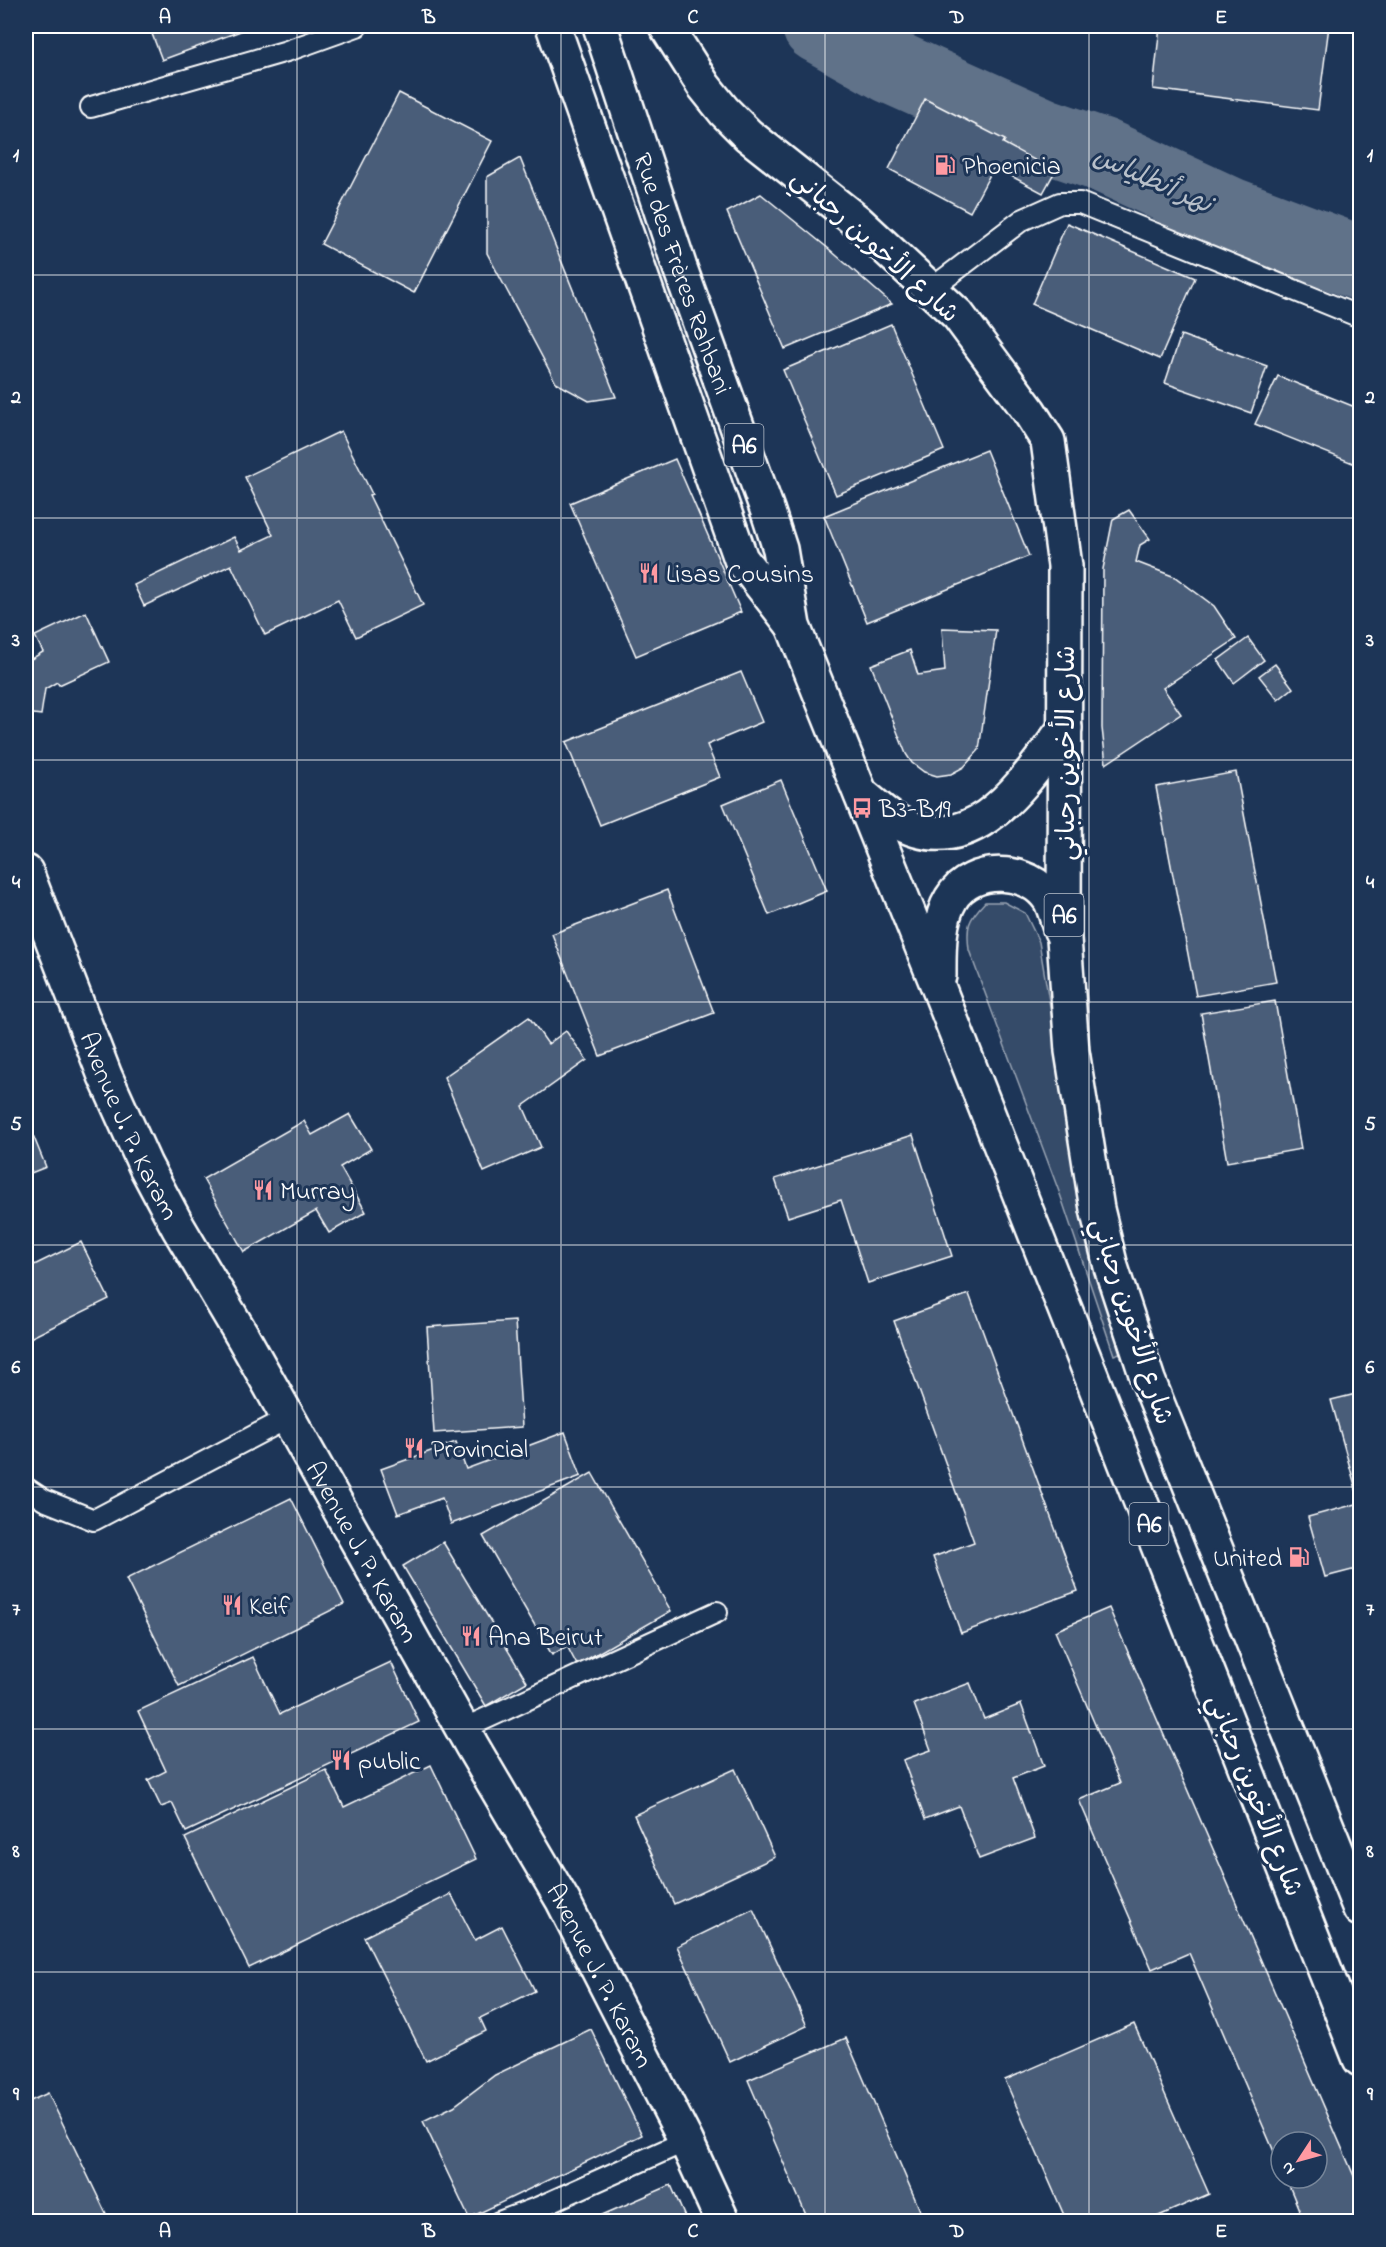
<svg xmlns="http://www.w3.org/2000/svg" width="1386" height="2247" viewBox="0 0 1386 2247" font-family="'Indie Flower','Playpen Sans Arabic',sans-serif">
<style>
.green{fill:#364b69;stroke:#9aa5b4;stroke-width:1.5}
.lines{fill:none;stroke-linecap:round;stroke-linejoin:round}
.river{stroke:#617289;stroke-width:74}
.building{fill:#4a5d79;stroke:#fff;stroke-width:1.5}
.service-casing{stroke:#fff;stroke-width:24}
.tertiary-casing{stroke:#fff;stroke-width:38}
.trunk-casing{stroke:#fff;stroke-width:38}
.service{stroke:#1d3557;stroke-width:20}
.tertiary{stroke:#1d3557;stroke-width:33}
.trunk{stroke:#1d3557;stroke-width:33}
.grid{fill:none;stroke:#fff;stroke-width:1.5;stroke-opacity:0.55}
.labels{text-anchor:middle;stroke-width:6;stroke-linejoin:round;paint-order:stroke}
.shield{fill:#1d3557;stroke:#bbc2cd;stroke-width:1.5}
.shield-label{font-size:24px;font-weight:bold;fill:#fff}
.poi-label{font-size:26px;fill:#fff;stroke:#1d3557;text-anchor:start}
.street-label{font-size:26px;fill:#fff;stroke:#1d3557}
.water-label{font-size:27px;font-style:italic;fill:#b8c0ca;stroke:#1d3557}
.neatline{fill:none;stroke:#fff;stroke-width:2}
.grid-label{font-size:20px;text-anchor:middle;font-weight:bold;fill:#fff}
</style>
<rect width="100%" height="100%" fill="#1d3557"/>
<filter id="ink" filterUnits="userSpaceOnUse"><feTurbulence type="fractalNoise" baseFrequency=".0167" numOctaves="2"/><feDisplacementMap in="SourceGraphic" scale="12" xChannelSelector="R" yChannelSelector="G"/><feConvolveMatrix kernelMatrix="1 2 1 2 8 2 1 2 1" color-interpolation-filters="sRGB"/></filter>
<g filter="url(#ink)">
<path class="green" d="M 985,902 L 1004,902 L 1025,913 L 1039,942 L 1054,1030 L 1125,1351 L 1114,1355 L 1061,1197 L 969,950 C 966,926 968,920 985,902 Z"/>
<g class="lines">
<path class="river" d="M 819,26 L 892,67 L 1044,135 L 1102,155 L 1232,215 L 1360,263"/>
</g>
<g class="building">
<path d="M 149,26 L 254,26 L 162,60 Z"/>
<path d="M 1160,26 L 1329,26 L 1318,110 L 1153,89 Z"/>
<path d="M 399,93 L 492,141 L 414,293 L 321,244 Z"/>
<path d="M 925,99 L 1005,140 L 1003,143 L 1055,171 L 1043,193 L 994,167 L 970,212 L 889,169 Z"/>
<path d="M 520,158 L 616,397 L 589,401 L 556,383 L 487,253 L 487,177 Z"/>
<path d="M 761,194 L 829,249 L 892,304 L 785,349 L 727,212 Z"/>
<path d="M 1067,223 L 1195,278 L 1160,359 L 1032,304 Z"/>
<path d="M 891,324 L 944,450 L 836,495 L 783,370 Z"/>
<path d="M 1181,335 L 1267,366 L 1251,413 L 1165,383 Z"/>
<path d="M 1278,376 L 1360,409 L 1360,466 L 1255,424 Z"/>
<path d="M 341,431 L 372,494 L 369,495 L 423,605 L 356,637 L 338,600 L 265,635 L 231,565 L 144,606 L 134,585 L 234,537 L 241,550 L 273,535 L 245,477 Z"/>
<path d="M 986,450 L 1029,556 L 867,622 L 824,516 Z"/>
<path d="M 675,459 L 741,612 L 636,656 L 570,503 Z"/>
<path d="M 1129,510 L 1150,539 L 1140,545 L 1136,562 L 1175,577 L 1214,606 L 1236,639 L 1163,688 L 1181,714 L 1106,764 L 1102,728 L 1103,569 L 1113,519 Z"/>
<path d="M 86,612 L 109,662 L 59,685 L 57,682 L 45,689 L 41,715 L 26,713 L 26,662 L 43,652 L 35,636 Z"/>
<path d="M 942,628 L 996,630 L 979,750 L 964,767 L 951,774 L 937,776 L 924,772 L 912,763 L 906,754 L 871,665 L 910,650 L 918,675 L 945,671 Z"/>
<path d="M 1248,638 L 1264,660 L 1234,683 L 1218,660 Z"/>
<path d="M 1275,664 L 1293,688 L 1278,700 L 1259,676 Z"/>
<path d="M 741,672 L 762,722 L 707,745 L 720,777 L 600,825 L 566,742 Z"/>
<path d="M 1236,772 L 1276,982 L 1196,996 L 1156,787 Z"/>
<path d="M 781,780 L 827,891 L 769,915 L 723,804 Z"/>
<path d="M 667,890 L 714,1013 L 600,1056 L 552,934 Z"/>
<path d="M 1275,1001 L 1301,1149 L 1227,1162 L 1201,1013 Z"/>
<path d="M 529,1017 L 548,1044 L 566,1031 L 587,1060 L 523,1106 L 541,1147 L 484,1172 L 444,1077 Z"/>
<path d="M 350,1114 L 371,1149 L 340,1167 L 366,1212 L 329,1233 L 316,1211 L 244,1252 L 203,1179 L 304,1121 L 312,1135 Z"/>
<path d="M 26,1118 L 46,1167 L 26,1175 Z"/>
<path d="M 913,1135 L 952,1256 L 868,1283 L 841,1200 L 788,1217 L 775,1179 Z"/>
<path d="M 81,1242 L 109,1299 L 26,1340 L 26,1269 Z"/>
<path d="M 969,1294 L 1078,1591 L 961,1633 L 933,1557 L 974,1542 L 894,1321 Z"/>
<path d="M 515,1321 L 522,1427 L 434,1433 L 427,1327 Z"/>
<path d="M 1360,1393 L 1360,1568 L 1325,1577 L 1308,1517 L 1360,1503 L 1331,1400 Z"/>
<path d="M 565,1432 L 581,1476 L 451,1524 L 442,1498 L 398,1514 L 381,1469 L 456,1442 L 466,1469 Z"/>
<path d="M 592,1473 L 671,1611 L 577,1665 L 567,1646 L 552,1655 L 483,1536 Z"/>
<path d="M 291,1498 L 344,1604 L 179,1686 L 126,1579 Z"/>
<path d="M 443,1542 L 527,1682 L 486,1706 L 403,1566 Z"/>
<path d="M 1109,1608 L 1360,2190 L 1360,2219 L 1354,2222 L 1304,2222 L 1286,2178 L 1317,2178 L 1317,2142 L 1281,2142 L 1281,2168 L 1189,1953 L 1152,1969 L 1079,1800 L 1120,1783 L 1055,1631 Z"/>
<path d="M 253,1657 L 280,1714 L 391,1662 L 419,1722 L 186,1832 L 172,1803 L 161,1807 L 148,1780 L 166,1771 L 138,1711 Z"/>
<path d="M 970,1683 L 984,1719 L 1021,1704 L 1044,1766 L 1013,1778 L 1035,1838 L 979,1859 L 959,1806 L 925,1819 L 903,1760 L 931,1750 L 914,1704 Z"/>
<path d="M 431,1765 L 476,1859 L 249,1968 L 185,1838 L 326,1770 L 344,1807 Z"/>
<path d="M 735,1769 L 775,1857 L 674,1904 L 634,1815 Z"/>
<path d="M 451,1894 L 475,1940 L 502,1926 L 535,1991 L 480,2018 L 486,2031 L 426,2061 L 364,1937 Z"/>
<path d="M 753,1909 L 807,2026 L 730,2062 L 677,1946 Z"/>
<path d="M 1134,2024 L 1209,2194 L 1145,2222 L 1067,2222 L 1005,2080 Z"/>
<path d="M 591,2029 L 642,2135 L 469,2218 L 423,2121 L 454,2106 L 495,2075 Z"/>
<path d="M 846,2038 L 925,2222 L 809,2222 L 748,2080 Z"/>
<path d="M 48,2093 L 110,2222 L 26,2222 L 26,2103 Z"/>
<path d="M 671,2185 L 687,2222 L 586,2222 Z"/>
</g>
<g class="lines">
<g class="service-casing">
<g id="service">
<path d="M 91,107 L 287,51 L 357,26"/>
<path d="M 931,289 L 1022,220 L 1060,203 L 1080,203 L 1360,317"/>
<path d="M 26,1488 L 44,1500 L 94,1520 L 288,1418"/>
<path d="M 463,1729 L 717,1612"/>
<path d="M 499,2222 L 539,2207 L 686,2141"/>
</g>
</g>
<g class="tertiary-casing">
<g id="tertiary">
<path id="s1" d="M 26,872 L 105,1076 L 145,1165 L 178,1227 L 243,1337 L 472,1746 L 563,1901 L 686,2141 L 723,2222"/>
</g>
</g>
<g class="trunk-casing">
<g id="trunk">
<path d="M 553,26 L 741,559 L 791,623"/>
<path id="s2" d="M 600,26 L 680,268 L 768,512 L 780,549 L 793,626 L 939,989 L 1360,2059"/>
<path d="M 666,26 L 704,86 L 724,111 L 748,135 L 858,222 L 958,315 L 1029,411 L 1048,441 L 1065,566 L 1064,938 L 1072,1051 L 1097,1209 L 1111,1267 L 1148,1380 L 1360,1909"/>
<path d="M 861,794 C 872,802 882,813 894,820 C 973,866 1025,781 1065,728"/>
<path d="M 939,976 C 939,952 938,920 951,899 C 971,865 1030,867 1050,900 C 1055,909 1057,921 1061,931"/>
</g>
</g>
<use href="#service" class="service"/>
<use href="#tertiary" class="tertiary"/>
<use href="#trunk" class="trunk"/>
</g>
</g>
<path class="grid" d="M 297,26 L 297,2222M 561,26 L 561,2222M 825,26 L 825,2222M 1089,26 L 1089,2222M 26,275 L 1360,275M 26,518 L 1360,518M 26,760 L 1360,760M 26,1002 L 1360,1002M 26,1245 L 1360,1245M 26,1487 L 1360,1487M 26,1729 L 1360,1729M 26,1972 L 1360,1972"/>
<defs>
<g id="fuel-bare" transform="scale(1.62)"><path d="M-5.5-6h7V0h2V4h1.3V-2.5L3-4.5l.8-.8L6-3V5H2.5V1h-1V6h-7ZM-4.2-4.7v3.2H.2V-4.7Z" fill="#ff9aa2" stroke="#1d3557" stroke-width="2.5" paint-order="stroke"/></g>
<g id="restaurant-bare" transform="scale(1.62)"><path d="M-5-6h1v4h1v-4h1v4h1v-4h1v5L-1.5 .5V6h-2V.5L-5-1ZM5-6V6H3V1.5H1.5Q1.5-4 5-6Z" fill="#ff9aa2" stroke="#1d3557" stroke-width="2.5" paint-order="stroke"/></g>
<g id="bus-bare" transform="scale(1.62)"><path d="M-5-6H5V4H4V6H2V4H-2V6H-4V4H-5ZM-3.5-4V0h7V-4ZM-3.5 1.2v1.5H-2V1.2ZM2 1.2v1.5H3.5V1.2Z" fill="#ff9aa2" stroke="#1d3557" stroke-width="2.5" paint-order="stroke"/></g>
</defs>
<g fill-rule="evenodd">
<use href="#fuel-bare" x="945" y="165"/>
<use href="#restaurant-bare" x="649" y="573"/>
<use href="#bus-bare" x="862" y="808"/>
<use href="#restaurant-bare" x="263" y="1190"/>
<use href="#restaurant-bare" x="414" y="1448"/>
<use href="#fuel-bare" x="1299" y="1557"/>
<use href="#restaurant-bare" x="232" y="1605"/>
<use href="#restaurant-bare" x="471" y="1636"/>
<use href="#restaurant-bare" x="341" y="1760"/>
</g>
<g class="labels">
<g class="shield">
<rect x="724.5" y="424" width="39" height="42" rx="4.5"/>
<rect x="1044.5" y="894" width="39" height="42" rx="4.5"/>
<rect x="1129.5" y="1503" width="39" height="42" rx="4.5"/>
</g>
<g class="shield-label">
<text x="744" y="453">A6</text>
<text x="1064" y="923">A6</text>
<text x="1149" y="1532">A6</text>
</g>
<g class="poi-label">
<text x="962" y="174">Phoenicia</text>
<text x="666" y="582">Lisas Cousins</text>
<text x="879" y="817">B3-B19</text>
<text x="280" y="1199">Murray</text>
<text x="431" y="1457">Provincial</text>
<text x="1282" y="1566" text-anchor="end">United</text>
<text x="249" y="1614">Keif</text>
<text x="488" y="1645">Ana Beirut</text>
<text x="358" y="1769">public</text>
</g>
<g class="street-label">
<text transform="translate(876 245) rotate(42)" y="9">شارع الأخوين رحباني</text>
<text dy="9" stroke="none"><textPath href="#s2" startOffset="261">Rue des Frères Rahbani</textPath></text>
<text transform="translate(1065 753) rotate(-90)" y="9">شارع الأخوين رحباني</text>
<text dy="9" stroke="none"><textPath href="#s1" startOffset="274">Avenue J. P. Karam</textPath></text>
<text transform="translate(1133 1321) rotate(72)" y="9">شارع الأخوين رحباني</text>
<text dy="9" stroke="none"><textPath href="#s1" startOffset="760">Avenue J. P. Karam</textPath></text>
<text transform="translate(1256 1795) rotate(68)" y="9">شارع الأخوين رحباني</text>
<text dy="9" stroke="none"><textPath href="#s1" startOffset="1246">Avenue J. P. Karam</textPath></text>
</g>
<g class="water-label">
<text transform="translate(1153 179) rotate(24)" y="9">نهر أنطلياس</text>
</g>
</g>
<rect width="1386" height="2247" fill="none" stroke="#1d3557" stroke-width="66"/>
<g transform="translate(1299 2160) rotate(234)"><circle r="28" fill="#1d3557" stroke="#77869a" stroke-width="1.5"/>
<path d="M0-4.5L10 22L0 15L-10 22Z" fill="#ff9aa2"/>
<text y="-9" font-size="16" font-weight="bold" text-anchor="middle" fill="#ffffff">N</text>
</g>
<rect x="33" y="33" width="1320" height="2181" class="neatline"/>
<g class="grid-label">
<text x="165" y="23">A</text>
<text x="429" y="23">B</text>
<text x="693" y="23">C</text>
<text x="957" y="23">D</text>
<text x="1221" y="23">E</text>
<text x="16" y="161">1</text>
<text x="1370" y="161">1</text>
<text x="16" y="403">2</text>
<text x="1370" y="403">2</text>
<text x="16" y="646">3</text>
<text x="1370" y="646">3</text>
<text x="16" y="888">4</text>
<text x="1370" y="888">4</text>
<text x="16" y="1130">5</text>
<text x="1370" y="1130">5</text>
<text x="16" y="1373">6</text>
<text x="1370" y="1373">6</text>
<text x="16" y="1615">7</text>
<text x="1370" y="1615">7</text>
<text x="16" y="1857">8</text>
<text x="1370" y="1857">8</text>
<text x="16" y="2100">9</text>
<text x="1370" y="2100">9</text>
<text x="165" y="2237">A</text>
<text x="429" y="2237">B</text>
<text x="693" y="2237">C</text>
<text x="957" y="2237">D</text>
<text x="1221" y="2237">E</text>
</g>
</svg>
